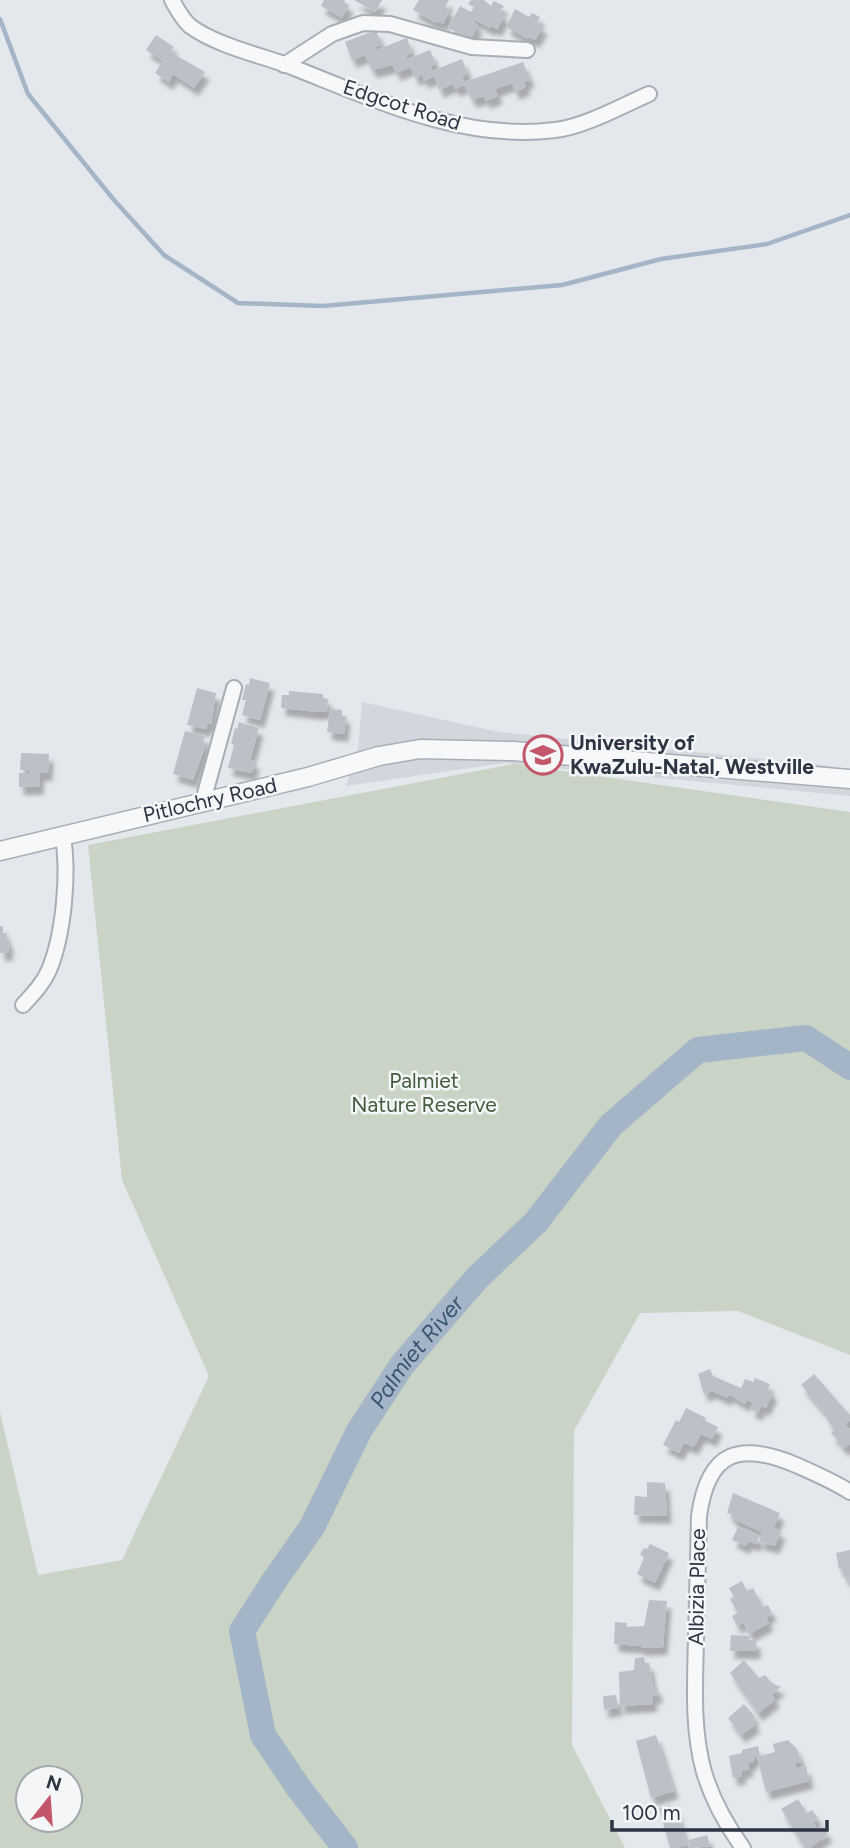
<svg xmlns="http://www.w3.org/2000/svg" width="850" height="1848" viewBox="0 0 850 1848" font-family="Figtree,sans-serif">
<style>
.built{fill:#d3d6dc}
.green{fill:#cad4c6;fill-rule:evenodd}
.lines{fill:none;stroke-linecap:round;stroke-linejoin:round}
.stream{stroke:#a3b5c7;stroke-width:4.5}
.river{stroke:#a3b5c7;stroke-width:26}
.building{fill:#bcc0c7;filter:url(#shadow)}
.minor-casing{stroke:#a9aeb5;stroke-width:18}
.tertiary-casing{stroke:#a9aeb5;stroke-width:21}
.minor{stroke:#f7f8f9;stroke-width:14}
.tertiary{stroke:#f7f8f9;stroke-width:18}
.labels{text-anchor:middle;stroke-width:5;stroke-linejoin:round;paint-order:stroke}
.street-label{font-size:21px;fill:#2d3542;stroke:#f4f6f8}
.poi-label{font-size:21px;font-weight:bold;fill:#2d3542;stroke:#f4f6f8;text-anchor:start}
.park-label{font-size:21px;fill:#435c3c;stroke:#f4f6f8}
.water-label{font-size:23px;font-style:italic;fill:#3b5572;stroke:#f4f6f8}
</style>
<defs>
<filter id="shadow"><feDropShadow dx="4.5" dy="8" stdDeviation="2" flood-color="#0004"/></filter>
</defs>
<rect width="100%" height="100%" fill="#e4e7eb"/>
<path class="built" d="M 362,702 L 499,732 L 823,765 L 850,770 L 850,796 L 504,763 L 346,786 L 358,748 Z"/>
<path class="green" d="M 514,764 L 850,812 L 850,1355 L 738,1311 L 640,1313 L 574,1431 L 572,1745 L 625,1848 L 0,1848 L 0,1412 L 38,1575 L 122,1560 L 209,1376 L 122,1180 L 88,845 ZM 28,1778 L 70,1778 L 70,1820 L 28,1820 Z"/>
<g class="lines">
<path class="stream" d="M 0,19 L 28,94 L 114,200 L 164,255 L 238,303 L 323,306 L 562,285 L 661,259 L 767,244 L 850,215"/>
<path class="river" id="s1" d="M 345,1848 L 298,1787 L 263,1735 L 242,1631 L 274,1581 L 312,1527 L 359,1431 L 402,1365 L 477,1278 L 536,1222 L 611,1125 L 698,1050 L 806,1038 L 850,1067"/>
</g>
<g class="building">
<path d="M 324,0 L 345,0 L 344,2 L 349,5 L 342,18 L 321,6 Z"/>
<path d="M 354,0 L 382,0 L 375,12 Z"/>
<path d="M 419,0 L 449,0 L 445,7 L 450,10 L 443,24 L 437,21 L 436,23 L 413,10 Z"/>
<path d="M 471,0 L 484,0 L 491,6 L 494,1 L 504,6 L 499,12 L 505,15 L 497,29 L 492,26 L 490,28 L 474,19 L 473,22 L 478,25 L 471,39 L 448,28 L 460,6 L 471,12 L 474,7 L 468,4 Z"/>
<path d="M 515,9 L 529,17 L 532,13 L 540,17 L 537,23 L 543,27 L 535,40 L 530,37 L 528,39 L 506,27 Z"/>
<path d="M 376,30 L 382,45 L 375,47 L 376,50 L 407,38 L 412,53 L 406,55 L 407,59 L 430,50 L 436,64 L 431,66 L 432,71 L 462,59 L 468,74 L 462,76 L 464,82 L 523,62 L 530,80 L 524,82 L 526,87 L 515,92 L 512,83 L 495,89 L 498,96 L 486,101 L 484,96 L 472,100 L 465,85 L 455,89 L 453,84 L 439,90 L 435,76 L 424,81 L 422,75 L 415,78 L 411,67 L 396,73 L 393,65 L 372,70 L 365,55 L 352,60 L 345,42 Z"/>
<path d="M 156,35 L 174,47 L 170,52 L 205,72 L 194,88 L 173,74 L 169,82 L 155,73 L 163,61 L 146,50 Z"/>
<path d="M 250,678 L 270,683 L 260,720 L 242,715 L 246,700 L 242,700 L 246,684 L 249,685 Z"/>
<path d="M 197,688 L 216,693 L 211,724 L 208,723 L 206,729 L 187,725 Z"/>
<path d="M 289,691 L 323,694 L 323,698 L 328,699 L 327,711 L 318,712 L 281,708 L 282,695 L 289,695 Z"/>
<path d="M 330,709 L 342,710 L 342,716 L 346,716 L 344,734 L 327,732 Z"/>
<path d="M 239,722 L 259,728 L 250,760 L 255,761 L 252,773 L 228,768 L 234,745 L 231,744 L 235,728 L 237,729 Z"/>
<path d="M 185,731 L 205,736 L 203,743 L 206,744 L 193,780 L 173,774 Z"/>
<path d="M 21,753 L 49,754 L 48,773 L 40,773 L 39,787 L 19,787 L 19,773 L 29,773 L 29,770 L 20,770 Z"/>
<path d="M 0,926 L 3,926 L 3,933 L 6,933 L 6,940 L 9,940 L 8,953 L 0,953 Z"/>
<path d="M 710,1369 L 713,1376 L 741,1388 L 745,1379 L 753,1382 L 755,1378 L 770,1384 L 768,1389 L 773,1392 L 766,1408 L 761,1406 L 758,1413 L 750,1409 L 753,1403 L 747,1400 L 745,1404 L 729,1394 L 727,1398 L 712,1391 L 704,1394 L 698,1374 Z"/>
<path d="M 814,1374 L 850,1415 L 850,1420 L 845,1424 L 850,1430 L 850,1444 L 844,1448 L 831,1433 L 835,1430 L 828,1421 L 826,1414 L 801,1385 Z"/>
<path d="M 686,1408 L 706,1418 L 705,1421 L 718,1427 L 712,1439 L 701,1434 L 694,1447 L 684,1443 L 679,1453 L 663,1445 L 676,1420 L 679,1422 Z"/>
<path d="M 647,1482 L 665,1483 L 667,1516 L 634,1515 L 635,1496 L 647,1497 Z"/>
<path d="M 733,1493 L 780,1513 L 774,1528 L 781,1531 L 775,1546 L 759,1542 L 762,1532 L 731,1518 L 732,1515 L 727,1513 Z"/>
<path d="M 738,1527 L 759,1536 L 756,1544 L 748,1541 L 746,1546 L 732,1540 Z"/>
<path d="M 650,1544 L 669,1553 L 655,1583 L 637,1574 L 644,1558 L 640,1554 L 644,1548 L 647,1549 Z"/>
<path d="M 850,1550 L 850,1583 L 849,1583 L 848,1577 L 844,1578 L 842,1569 L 839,1569 L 836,1553 Z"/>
<path d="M 742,1581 L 747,1591 L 753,1588 L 763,1607 L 768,1605 L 772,1613 L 766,1617 L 769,1623 L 749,1634 L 743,1622 L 737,1626 L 732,1616 L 738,1613 L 730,1599 L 734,1597 L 729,1588 Z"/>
<path d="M 649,1600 L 667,1601 L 663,1647 L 641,1648 L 641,1646 L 614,1644 L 615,1622 L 627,1623 L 627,1627 L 644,1626 Z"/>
<path d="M 731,1635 L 750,1636 L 749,1640 L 756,1640 L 756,1651 L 730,1651 Z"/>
<path d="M 644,1657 L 645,1663 L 649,1663 L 653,1687 L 657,1687 L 658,1696 L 652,1696 L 653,1704 L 620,1706 L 619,1672 L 634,1670 L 635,1658 Z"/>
<path d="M 744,1660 L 759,1678 L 765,1675 L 772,1683 L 781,1687 L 772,1694 L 775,1700 L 758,1713 L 730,1673 Z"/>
<path d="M 616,1695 L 618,1708 L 604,1710 L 603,1696 Z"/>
<path d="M 744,1704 L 755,1717 L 752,1719 L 756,1724 L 741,1735 L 728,1718 Z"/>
<path d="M 656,1735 L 674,1791 L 651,1798 L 636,1741 Z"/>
<path d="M 788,1740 L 796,1748 L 800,1757 L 801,1762 L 795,1763 L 796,1768 L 806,1766 L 809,1781 L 766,1792 L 757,1757 L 753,1757 L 754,1761 L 748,1763 L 749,1769 L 741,1771 L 742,1776 L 733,1778 L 729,1756 L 742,1753 L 742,1750 L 758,1746 L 760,1756 L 775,1752 L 773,1744 Z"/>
<path d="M 798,1799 L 807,1813 L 812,1810 L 818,1818 L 813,1822 L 817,1829 L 816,1831 L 823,1827 L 828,1834 L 810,1848 L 805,1848 L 781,1809 Z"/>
<path d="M 670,1805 L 671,1808 L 675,1806 L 687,1845 L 677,1848 L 670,1848 L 659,1808 Z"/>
<path d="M 707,1835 L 710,1846 L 690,1848 L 688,1840 Z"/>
</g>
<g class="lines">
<g class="minor-casing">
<g id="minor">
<path d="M 172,0 C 177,9 182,19 190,26 C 214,44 255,54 284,64 C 370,97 460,142 555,130 C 584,127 621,106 649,94"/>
<path d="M 284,65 L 332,34 L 363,23 L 390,24 L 472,47 L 527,50"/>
<path d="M 203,801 L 234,688"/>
<path d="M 23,1005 C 33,994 43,984 49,970 C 64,934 69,874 63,836"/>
<path d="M 743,1848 C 727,1826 712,1799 704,1772 C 692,1730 695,1683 696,1639 C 697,1598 698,1557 699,1516 C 708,1451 739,1441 796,1465 C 814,1473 833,1481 850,1492"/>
</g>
</g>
<g class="tertiary-casing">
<path id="tertiary" d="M 0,851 L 308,777 L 379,756 L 420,749 L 513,751 L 850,779"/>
</g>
<use href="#minor" class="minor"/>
<use href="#tertiary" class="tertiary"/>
</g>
<defs>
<g id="university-ring" transform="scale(2.0125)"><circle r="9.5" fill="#f4f6f8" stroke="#c35669" stroke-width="1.5"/><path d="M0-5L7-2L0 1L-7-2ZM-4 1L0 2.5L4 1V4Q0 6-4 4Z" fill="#c35669"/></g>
</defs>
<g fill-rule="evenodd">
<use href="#university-ring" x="543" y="755"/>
</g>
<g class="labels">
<g class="street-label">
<text transform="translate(402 105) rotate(18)" y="7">Edgcot Road</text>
<text transform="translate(210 800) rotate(-13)" y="7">Pitlochry Road</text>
<text transform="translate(697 1587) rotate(-89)" y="7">Albizia Place</text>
</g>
<g class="poi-label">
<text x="570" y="750">University of<tspan x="570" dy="24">KwaZulu-Natal, Westville</tspan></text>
</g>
<g class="park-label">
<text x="424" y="1088">Palmiet<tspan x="424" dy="24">Nature Reserve</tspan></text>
</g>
<g class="water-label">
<text dy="8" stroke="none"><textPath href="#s1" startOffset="576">Palmiet River</textPath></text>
</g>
</g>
<g transform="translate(49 1799) rotate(17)"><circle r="33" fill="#f4f6f8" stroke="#a4a9af" stroke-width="2"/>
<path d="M0-5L12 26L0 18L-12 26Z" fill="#c35669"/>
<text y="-10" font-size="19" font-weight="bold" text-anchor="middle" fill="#2d3542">N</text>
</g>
<path d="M612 1820v10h215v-10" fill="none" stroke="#2d3542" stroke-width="3.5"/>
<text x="622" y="1820" font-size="21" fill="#2d3542" stroke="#f4f6f8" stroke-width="5" paint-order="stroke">100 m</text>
</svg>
